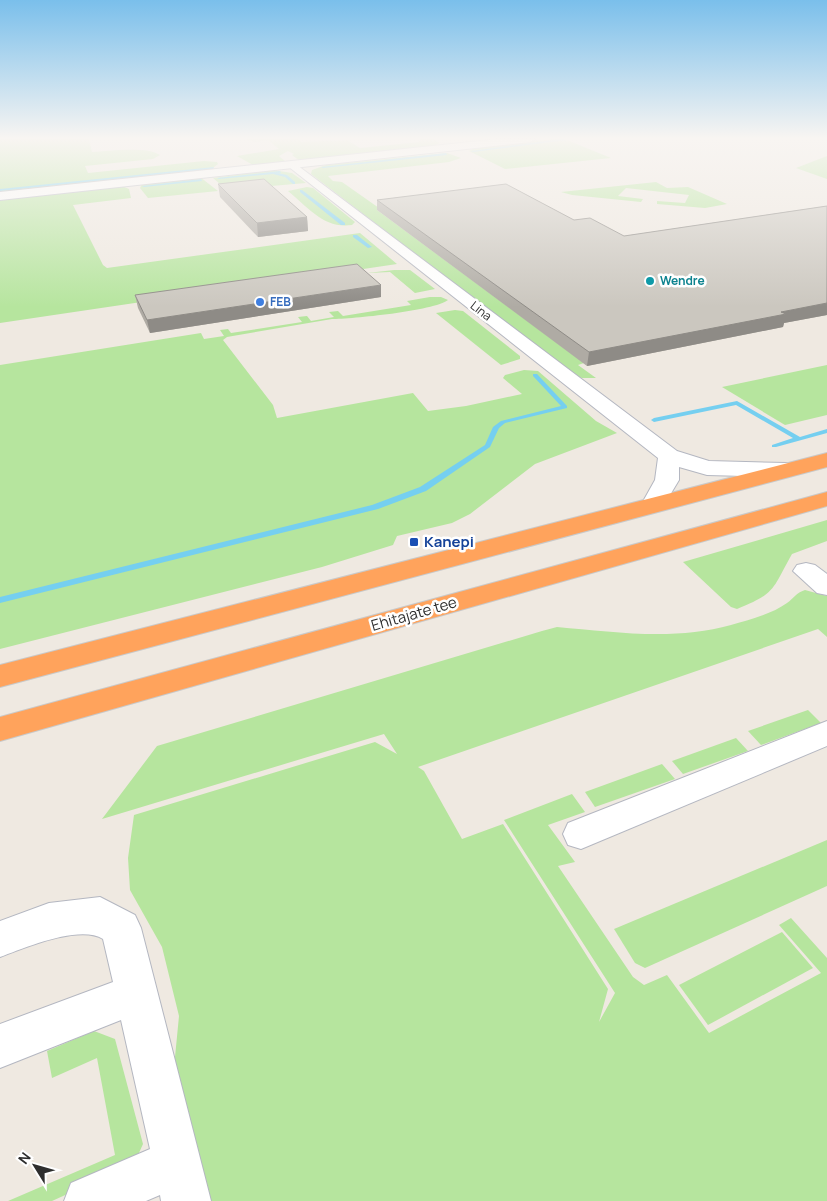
<svg xmlns="http://www.w3.org/2000/svg" width="827" height="1201" viewBox="0 0 827 1201" font-family="Manrope,sans-serif">
<style>
.green{fill:#b6e59e}
.lines{fill:none;stroke-linecap:round;stroke-linejoin:round}
.stream{fill:#75cff0;fill-rule:evenodd}
.street-casing{stroke:#b4b7c1;stroke-width:2}
.secondary-casing{stroke:#b4b7c1;stroke-width:2}
.highway-casing{stroke:#c9c9c9;stroke-width:2}
.street{fill:#fff;fill-rule:evenodd}
.secondary{fill:#fff;fill-rule:evenodd}
.highway{fill:#ffa35c;fill-rule:evenodd}
.wall{fill:#afaba4}
.shaded-wall{fill:#8e8b86}
.building{fill:#cbc7bf;stroke:#8e8b86}
.culture-dot{fill:#0f9aa8;stroke:#fff;stroke-width:2}
.shop-dot{fill:#3f7fe0;stroke:#fff;stroke-width:2}
.transit-dot{fill:#1a4fb4;stroke:#fff;stroke-width:2}
.labels{text-anchor:middle;stroke-width:5;stroke-linejoin:round;paint-order:stroke}
.far-culture-label{font-size:12px;font-weight:bold;fill:#0d838f;stroke:#fff;text-anchor:start}
.far-shop-label{font-size:12px;font-weight:bold;fill:#366cbe;stroke:#fff;text-anchor:start}
.far-street-label{font-size:12px;fill:#2e2e2e;stroke:#fff}
.transit-label{font-size:15px;font-weight:bold;fill:#164399;stroke:#fff;text-anchor:start}
.street-label{font-size:15px;fill:#2e2e2e;stroke:#fff}
</style>
<rect width="100%" height="100%" fill="#efe9e1"/>
<g class="green">
<path d="M 0,139 L 89,139 L 92,152 C 109,151 147,146 160,155 L 153,159 L 85,166 L 88,173 L 204,161 L 217,162 L 218,164 L 210,170 L 0,193 Z"/>
<path d="M 245,139 L 299,139 L 301,142 L 347,140 L 360,148 L 419,142 L 420,139 L 434,139 L 440,143 L 432,147 L 300,161 L 292,155 L 294,154 L 288,151 L 279,156 L 286,162 L 253,165 L 237,156 L 279,149 L 268,140 L 255,142 Z"/>
<path d="M 553,139 L 567,140 L 611,158 L 505,169 L 469,151 L 475,148 Z"/>
<path d="M 447,153 L 461,158 L 449,162 L 328,176 L 333,181 L 342,182 L 379,208 L 377,210 L 584,363 L 578,365 L 596,378 L 582,378 L 574,375 L 311,174 L 312,170 L 326,165 Z"/>
<path d="M 827,156 L 827,179 L 796,168 Z"/>
<path d="M 273,170 L 292,173 L 306,183 L 227,190 L 213,178 Z"/>
<path d="M 200,177 L 218,191 L 148,198 L 140,188 L 142,184 Z"/>
<path d="M 656,182 L 667,188 L 688,187 L 727,204 L 705,208 L 657,204 L 657,201 L 685,203 L 689,195 L 626,188 L 618,196 L 643,199 L 641,202 L 572,195 L 561,192 Z"/>
<path d="M 122,186 L 129,189 L 131,198 L 73,205 L 103,265 L 107,268 L 360,233 L 397,264 L 0,323 L 0,199 Z"/>
<path d="M 307,187 L 313,188 L 355,222 L 352,225 C 324,229 309,208 288,191 Z"/>
<path d="M 394,270 L 410,270 L 435,289 L 415,293 L 390,272 L 367,273 Z"/>
<path d="M 430,297 L 441,297 L 448,300 C 434,311 351,319 332,319 L 227,337 L 223,340 L 273,405 L 277,418 L 413,393 L 428,411 L 466,406 L 522,394 L 503,378 L 505,375 L 524,370 L 538,371 L 596,421 L 617,433 L 535,464 L 470,514 L 452,523 L 397,536 L 393,545 L 322,567 L 0,649 L 0,365 L 201,333 L 204,339 L 224,336 L 220,330 L 228,329 L 231,333 L 302,322 L 298,317 L 307,316 L 311,321 L 334,317 L 329,312 L 338,311 L 343,316 L 411,305 L 407,301 Z"/>
<path d="M 455,310 L 463,311 L 520,356 L 520,359 L 501,365 L 436,313 Z"/>
<path d="M 827,365 L 827,415 L 785,425 L 722,387 Z"/>
<path d="M 827,520 L 827,541 L 792,554 C 772,589 777,593 737,609 L 731,607 L 683,562 Z"/>
<path d="M 805,590 L 827,596 L 827,637 L 818,629 L 418,767 L 424,771 L 462,839 L 503,824 L 608,989 L 599,1022 L 615,993 L 504,820 L 572,794 L 585,812 L 548,825 L 575,862 L 558,866 L 633,977 L 644,985 L 667,975 L 709,1033 L 821,973 L 779,925 L 791,918 L 827,958 L 827,1201 L 199,1201 L 172,1088 L 179,1016 L 162,947 L 130,890 L 128,858 L 134,815 L 375,742 L 397,754 L 384,734 L 102,819 L 157,746 L 542,631 L 557,627 C 614,632 675,641 731,625 C 748,620 772,614 787,603 C 794,598 796,593 805,590 Z"/>
<path d="M 808,710 L 821,723 L 761,745 L 748,731 Z"/>
<path d="M 736,738 L 748,751 L 683,774 L 672,761 Z"/>
<path d="M 662,764 L 675,779 L 595,807 L 585,792 Z"/>
<path d="M 827,840 L 827,886 L 645,968 L 635,963 L 614,929 Z"/>
<path d="M 782,932 L 813,968 L 708,1025 L 679,985 Z"/>
<path d="M 94,1031 L 115,1039 L 143,1144 L 134,1164 L 52,1201 L 8,1201 L 115,1155 L 97,1058 L 52,1078 L 47,1051 Z"/>
</g>
<g class="lines">
<g class="stream">
<path d="M 561,139 L 566,140 L 473,152 L 471,151 Z"/>
<path d="M 446,153 L 447,155 L 323,168 L 321,167 Z"/>
<path d="M 214,167 L 213,169 L 0,191 L 0,189 Z"/>
<path d="M 280,171 L 281,173 L 278,173 L 287,175 L 295,182 L 295,184 L 293,184 L 285,177 L 273,174 L 219,179 L 217,178 Z"/>
<path d="M 201,179 L 202,181 L 144,187 L 142,186 Z"/>
<path d="M 300,190 L 302,190 L 345,223 L 345,225 L 341,225 L 300,192 Z"/>
<path d="M 353,235 L 357,235 L 372,247 L 368,248 L 353,237 Z"/>
<path d="M 533,374 L 537,374 L 567,406 L 567,408 L 505,423 L 499,428 L 490,447 L 426,491 L 378,509 L 0,603 L 0,597 L 372,505 L 420,487 L 485,445 L 493,427 L 501,421 L 561,406 L 533,376 Z"/>
<path d="M 737,401 L 800,437 L 827,429 L 827,433 L 776,447 L 772,447 L 772,445 L 793,438 L 736,405 L 654,422 L 651,420 L 654,418 Z"/>
</g>
<g class="street-casing">
<g id="street">
<path d="M 293,162 L 677,451 L 709,461 L 786,463 L 794,465 L 797,470 L 794,475 L 786,477 L 707,475 L 679,467 L 679,480 L 661,510 L 653,512 L 645,510 L 641,505 L 655,480 L 658,458 L 289,167 L 287,165 Z"/>
<path d="M 806,563 L 815,565 L 827,574 L 827,595 L 817,593 L 793,571 L 797,565 Z"/>
<path d="M 827,721 L 827,746 L 581,849 L 568,845 L 563,834 L 568,823 Z"/>
<path d="M 100,897 L 135,915 L 141,928 L 211,1201 L 161,1201 L 160,1195 L 146,1201 L 64,1201 L 71,1183 L 150,1149 L 121,1020 L 0,1068 L 0,1024 L 113,982 L 103,939 C 80,924 24,948 0,957 L 0,921 L 49,903 Z"/>
</g>
</g>
<g class="secondary-casing">
<path id="secondary" d="M 498,139 L 535,139 L 530,142 L 0,200 L 0,192 Z"/>
</g>
<g class="highway-casing">
<g id="highway">
<path d="M 827,453 L 827,467 L 0,687 L 0,665 Z"/>
<path d="M 827,492 L 827,506 L 0,741 L 0,717 Z"/>
</g>
</g>
<use href="#street" class="street"/>
<use href="#secondary" class="secondary"/>
<use href="#highway" class="highway"/>
</g>
<g class="wall">
<path d="M 218,184 L 307,217 L 308,231 L 258,237 L 220,197 Z"/>
<path d="M 377,200 L 624,236 L 827,206 L 827,315 L 784,323 L 783,327 L 587,366 L 377,210 Z"/>
<path d="M 381,285 L 381,297 L 150,333 L 138,308 L 135,295 Z"/>
</g>
<g class="shaded-wall">
<path d="M 307,217 L 308,231 L 258,237 L 257,223 Z"/>
<path d="M 381,285 L 381,297 L 150,333 L 147,320 Z"/>
<path d="M 827,303 L 827,315 L 784,323 L 783,327 L 587,366 L 589,352 L 781,312 Z"/>
</g>
<g class="building">
<path d="M 264,179 L 307,217 L 257,223 L 218,184 Z"/>
<path d="M 506,184 L 574,220 L 590,218 L 624,236 L 827,206 L 827,303 L 781,312 L 786,314 L 589,352 L 377,200 Z"/>
<path d="M 357,264 L 381,285 L 147,320 L 135,295 Z"/>
</g>
<linearGradient id="sky" x2="0" y2="1"><stop stop-color="#7abfeb"/><stop offset="0.45" stop-color="#f8f5f2"/><stop offset="1" stop-color="#f8f5f2" stop-opacity="0"/></linearGradient>
<rect width="827" height="307" fill="url(#sky)"/>
<circle class="culture-dot" cx="650" cy="281" r="5"/>
<circle class="shop-dot" cx="260" cy="302" r="5"/>
<rect class="transit-dot" x="409" y="537" width="10" height="10" rx="2.5"/>
<g class="labels">
<g class="far-culture-label">
<text x="660" y="285">Wendre</text>
</g>
<g class="far-shop-label">
<text x="270" y="306">FEB</text>
</g>
<g class="far-street-label">
<text transform="translate(481 311) rotate(38)" y="4">Lina</text>
</g>
<g class="transit-label">
<text x="424" y="547">Kanepi</text>
</g>
<g class="street-label">
<text transform="translate(414 614) rotate(-16)" y="5">Ehitajate tee</text>
</g>
</g>
<g transform="translate(35 1166) rotate(307)" stroke="#ffffff" stroke-width="4" paint-order="stroke">
<path d="M0-4L9 19L0 12L-9 19Z" fill="#2e2e2e"/>
<text y="-8" font-size="14" font-weight="bold" text-anchor="middle" fill="#2e2e2e">N</text>
</g>
</svg>
